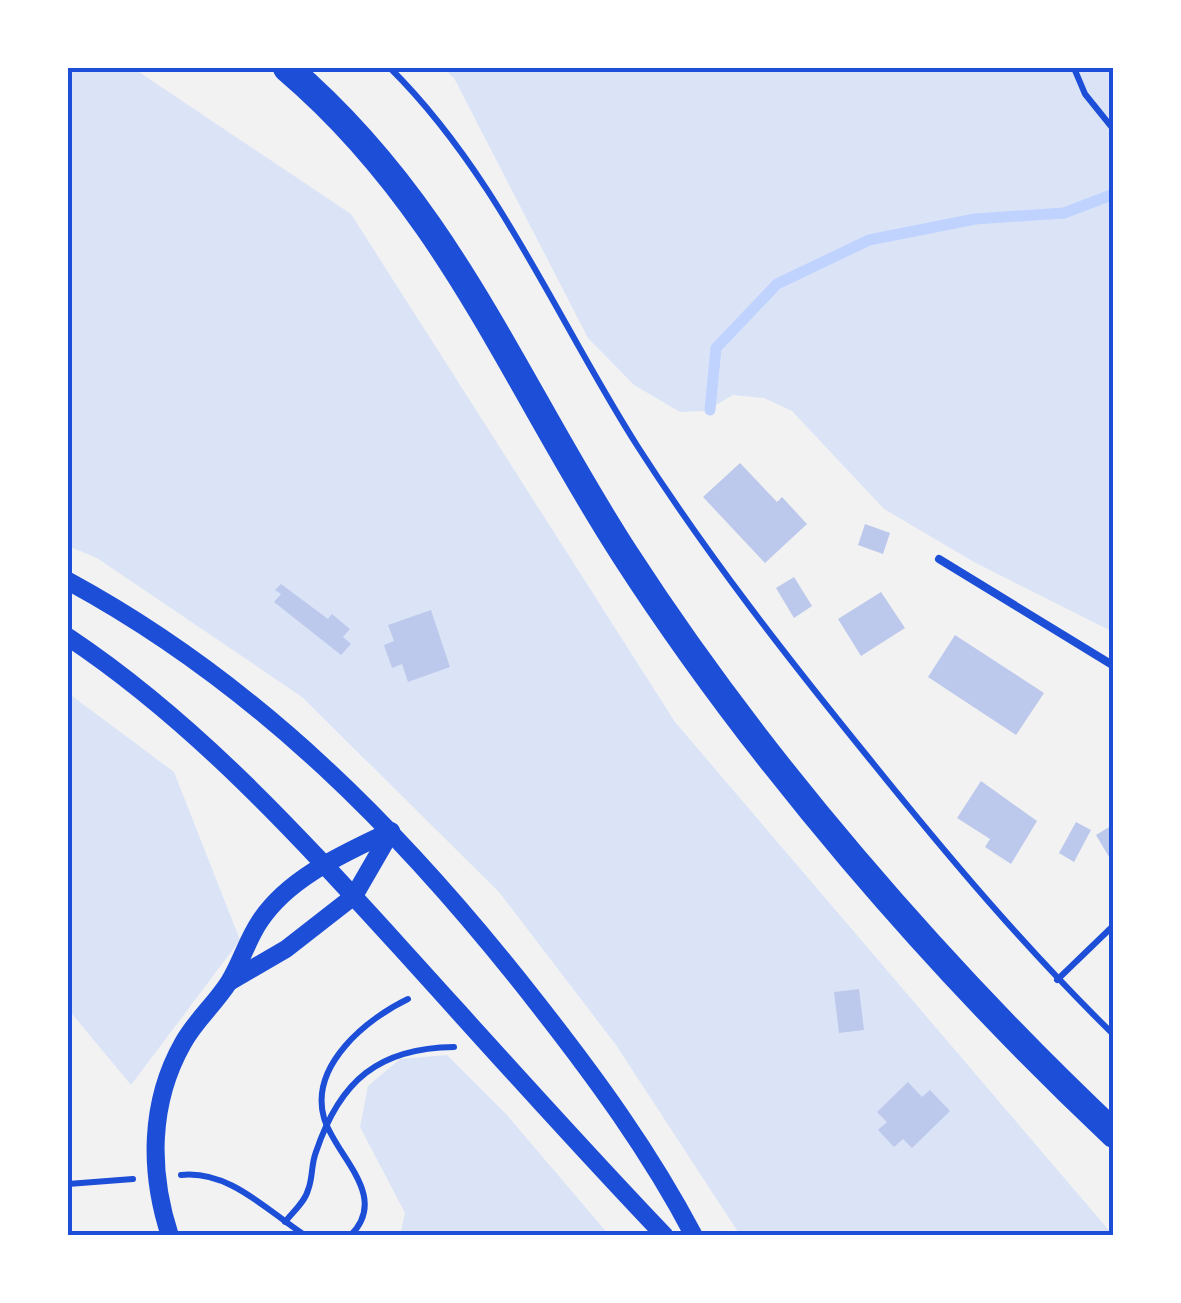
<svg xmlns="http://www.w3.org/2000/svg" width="1181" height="1303" viewBox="0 0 1181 1303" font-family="Rubik,sans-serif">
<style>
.green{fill:#dbe4f7}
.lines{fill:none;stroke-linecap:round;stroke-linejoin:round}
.stream{stroke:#bfd3fe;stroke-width:11}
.building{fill:#bdc9ec}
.path{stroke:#1d4ed8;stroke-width:6}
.service{stroke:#1d4ed8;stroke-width:8}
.tertiary{stroke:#1d4ed8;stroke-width:18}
.trunk{stroke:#1d4ed8;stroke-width:28}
.neatline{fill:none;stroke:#1d4ed8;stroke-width:4}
</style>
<rect width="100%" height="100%" fill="#f2f2f2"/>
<g class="green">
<path d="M 68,68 L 133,68 L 351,214 L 675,722 L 1113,1235 L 740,1235 L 616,1045 L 499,892 L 302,697 L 97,558 L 68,546 Z"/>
<path d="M 443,68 L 1113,68 L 1113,632 L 974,562 L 884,509 L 792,411 L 764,398 L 733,395 L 706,411 L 680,412 L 634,385 L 588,338 L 454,78 Z"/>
<path d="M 68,693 L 174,772 L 240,940 L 131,1085 L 68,1009 Z"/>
<path d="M 447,1055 L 507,1115 L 609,1235 L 400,1235 L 405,1213 L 360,1127 L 368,1086 L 400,1059 Z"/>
</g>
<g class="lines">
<path class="stream" d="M 710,410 L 716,348 L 777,284 L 869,240 L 975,219 L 1064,213 L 1114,194"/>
</g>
<g class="building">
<path d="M 740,463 L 777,502 L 782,497 L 807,524 L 765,563 L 703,497 Z"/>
<path d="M 865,524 L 890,533 L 883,554 L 858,545 Z"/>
<path d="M 794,577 L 812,606 L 794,618 L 776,588 Z"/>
<path d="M 281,584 L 328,619 L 332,614 L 350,629 L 343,637 L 351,644 L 341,655 L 274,602 L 281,594 L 275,590 Z"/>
<path d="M 881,592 L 905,628 L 861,656 L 838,619 Z"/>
<path d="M 431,610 L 450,667 L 408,682 L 402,664 L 392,668 L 384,645 L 394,641 L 388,625 Z"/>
<path d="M 955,635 L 1044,693 L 1016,735 L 928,677 Z"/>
<path d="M 981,781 L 1037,821 L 1011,864 L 985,847 L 990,839 L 957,818 Z"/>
<path d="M 1076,822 L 1091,830 L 1074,862 L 1059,853 Z"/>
<path d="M 1114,824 L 1114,854 L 1109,857 L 1096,835 Z"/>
<path d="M 859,989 L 864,1030 L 839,1033 L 834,992 Z"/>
<path d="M 908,1082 L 922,1097 L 930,1090 L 950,1111 L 912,1148 L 903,1139 L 894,1147 L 878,1130 L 887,1122 L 877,1112 Z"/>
</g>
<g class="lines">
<g class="path">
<path d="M 390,68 C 498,175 557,320 638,447 C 708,556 787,657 868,757 C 946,854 1025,948 1114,1035"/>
<path d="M 1074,68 L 1085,94 L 1114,130"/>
<path d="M 1057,980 L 1114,925"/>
<path d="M 181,1175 C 230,1170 267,1211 306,1236"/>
<path d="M 68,1184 L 133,1179"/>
<path d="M 285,1222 C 292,1213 305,1202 308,1190 C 313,1178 311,1164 316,1152 C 340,1080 379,1048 454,1047"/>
<path d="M 350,1236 C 391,1196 335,1156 324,1118 C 309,1065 368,1018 408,999"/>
</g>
<path class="service" d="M 939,559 L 1114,666"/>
<g class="tertiary">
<path d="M 68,581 C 258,684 405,834 537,1003 C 595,1077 650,1152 694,1236"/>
<path d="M 68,637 C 194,721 297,834 399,946 C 487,1043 574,1141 665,1236"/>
<path d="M 231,981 L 286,949 L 354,896 L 391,832"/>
<path d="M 170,1236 C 149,1172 149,1103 183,1043 C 195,1021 215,1004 229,982 C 241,963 247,940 260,921 C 289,877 345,853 391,831"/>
</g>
<path class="trunk" d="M 287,68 C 450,207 513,382 626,556 C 758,760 937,967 1114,1134"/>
</g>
<rect width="1181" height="1303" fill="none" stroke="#ffffff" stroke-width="140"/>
<rect x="70" y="70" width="1041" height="1163" class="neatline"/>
</svg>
